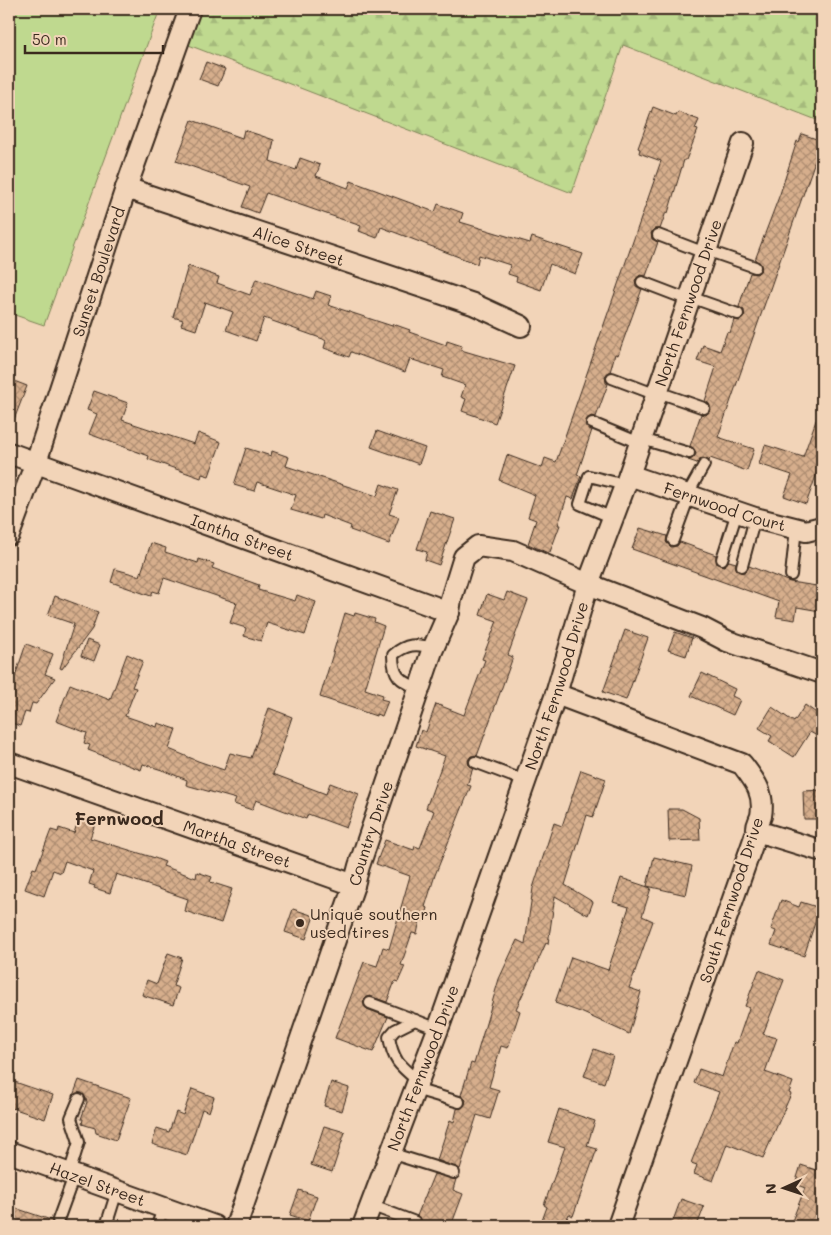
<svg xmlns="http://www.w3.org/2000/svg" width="831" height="1235" viewBox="0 0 831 1235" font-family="Mali,sans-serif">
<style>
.green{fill:#bfd98f;stroke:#7d8256}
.forest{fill:url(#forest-firs);stroke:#7d8256}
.building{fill:url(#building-cross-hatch);stroke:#3b2a1e}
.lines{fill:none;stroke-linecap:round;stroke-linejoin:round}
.lane-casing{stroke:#3b2a1e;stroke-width:14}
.street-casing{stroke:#3b2a1e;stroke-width:24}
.lane{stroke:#f2d4b8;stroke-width:10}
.street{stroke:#f2d4b8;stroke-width:20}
.poi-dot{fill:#3b2a1e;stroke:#f2d4b8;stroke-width:2}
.labels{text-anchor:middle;stroke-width:4;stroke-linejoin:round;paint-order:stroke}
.street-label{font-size:16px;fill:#3b2a1e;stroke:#f2d4b8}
.poi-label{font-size:16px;fill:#3b2a1e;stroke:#f2d4b8;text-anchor:start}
.neighbourhood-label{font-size:18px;font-weight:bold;fill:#3b2a1e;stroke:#f2d4b8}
</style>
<defs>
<pattern id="forest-firs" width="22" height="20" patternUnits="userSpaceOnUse" patternTransform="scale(1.25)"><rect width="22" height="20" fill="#bfd98f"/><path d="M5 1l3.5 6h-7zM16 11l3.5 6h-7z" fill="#a5ba7b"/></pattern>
<pattern id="building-cross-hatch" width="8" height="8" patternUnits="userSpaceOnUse" patternTransform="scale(1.25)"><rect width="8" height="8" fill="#d6ae8c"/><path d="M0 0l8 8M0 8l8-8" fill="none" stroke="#af8e72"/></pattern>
</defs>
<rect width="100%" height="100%" fill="#f2d4b8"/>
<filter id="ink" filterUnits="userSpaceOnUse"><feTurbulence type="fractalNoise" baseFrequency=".02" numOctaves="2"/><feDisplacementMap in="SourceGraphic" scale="10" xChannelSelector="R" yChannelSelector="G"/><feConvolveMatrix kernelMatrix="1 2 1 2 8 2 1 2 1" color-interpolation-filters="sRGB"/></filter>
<g filter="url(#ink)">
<path class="green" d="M 9,9 L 160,9 L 44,325 L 9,313 Z"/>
<path class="forest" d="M 199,9 L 822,9 L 822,122 L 623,45 L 572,193 L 186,44 Z"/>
<g class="building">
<path d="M 206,62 L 225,69 L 218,86 L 199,79 Z"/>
<path d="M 653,107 L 676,116 L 678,112 L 699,120 L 695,129 L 698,130 L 686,160 L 684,160 L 668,213 L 666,212 L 660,229 L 654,229 L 651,233 L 652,239 L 658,242 L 646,276 L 640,275 L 635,280 L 636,286 L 642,289 L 618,355 L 615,354 L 610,372 L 605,376 L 606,383 L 608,384 L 596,417 L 591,416 L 586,421 L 586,427 L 592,430 L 577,475 L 581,476 L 573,499 L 567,497 L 558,525 L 560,525 L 550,552 L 548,553 L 528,544 L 536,520 L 528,517 L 535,495 L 499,480 L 507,455 L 542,468 L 545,458 L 556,462 L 661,161 L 639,153 L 640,149 L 638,148 Z"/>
<path d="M 192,120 L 242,138 L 244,130 L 274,140 L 270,161 L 296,170 L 300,158 L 320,165 L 316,176 L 348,188 L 351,181 L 435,212 L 438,204 L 463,213 L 460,222 L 530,243 L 532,237 L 583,254 L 575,274 L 550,264 L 541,290 L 516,281 L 517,277 L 508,274 L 510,265 L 479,255 L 477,264 L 381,227 L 377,238 L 359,231 L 361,226 L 266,193 L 258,213 L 242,207 L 250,187 L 176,161 Z"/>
<path d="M 802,134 L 822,141 L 718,437 L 754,449 L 747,471 L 710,458 L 709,461 L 703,458 L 697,463 L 688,460 L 693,458 L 696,454 L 694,449 L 690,446 L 701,414 L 706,415 L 711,410 L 709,404 L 705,401 L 716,367 L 697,361 L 703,345 L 720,351 L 727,332 L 730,333 L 734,320 L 740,321 L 744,317 L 744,310 L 739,307 L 741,300 L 750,273 L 757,274 L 761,270 L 760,263 L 755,260 L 780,194 L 797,141 L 799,142 Z"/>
<path d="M 188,266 L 219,277 L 217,283 L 250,295 L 256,279 L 313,299 L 316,291 L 331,296 L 328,305 L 392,326 L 393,324 L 410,330 L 409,332 L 446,345 L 447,341 L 462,346 L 461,350 L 515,366 L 495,423 L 462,411 L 466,399 L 461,397 L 465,385 L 442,377 L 444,370 L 410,359 L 405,372 L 351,352 L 349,357 L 324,348 L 326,341 L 323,339 L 264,318 L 256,341 L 226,330 L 233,312 L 205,302 L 196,330 L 181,325 L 183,320 L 173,317 Z"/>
<path d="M 9,379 L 27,386 L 10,430 L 9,429 Z"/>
<path d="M 94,391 L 128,403 L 122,420 L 194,444 L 198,433 L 221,442 L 209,476 L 202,474 L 201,478 L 148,459 L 149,456 L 89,434 L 97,414 L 87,410 Z"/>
<path d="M 820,409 L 822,410 L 822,459 L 806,504 L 784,496 L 792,475 L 759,464 L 765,445 L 803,457 Z"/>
<path d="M 377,431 L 425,448 L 419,464 L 371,447 Z"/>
<path d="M 246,448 L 271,456 L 272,451 L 289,457 L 286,466 L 377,496 L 381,484 L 398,490 L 389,514 L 399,517 L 389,544 L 350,530 L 351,526 L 322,515 L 321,519 L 291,510 L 296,495 L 257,482 L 254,491 L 234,485 Z"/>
<path d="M 430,511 L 455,519 L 439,565 L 425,560 L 427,552 L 417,549 Z"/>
<path d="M 640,528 L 667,536 L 666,542 L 671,547 L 677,546 L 680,542 L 716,555 L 717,564 L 724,566 L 729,561 L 736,563 L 736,568 L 740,572 L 746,571 L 749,566 L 790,582 L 817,586 L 816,588 L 822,589 L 820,611 L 797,607 L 795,620 L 776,617 L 779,602 L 632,549 Z"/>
<path d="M 151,543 L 166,548 L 165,552 L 198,563 L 199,559 L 214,564 L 212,568 L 259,585 L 258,590 L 295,601 L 297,595 L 316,602 L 305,635 L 267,623 L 261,641 L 244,636 L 246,628 L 230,623 L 237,603 L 164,578 L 159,593 L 153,591 L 151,596 L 111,582 L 115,569 L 140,576 Z"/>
<path d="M 507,592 L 528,600 L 508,655 L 513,657 L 477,756 L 471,756 L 468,760 L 469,766 L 473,768 L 467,785 L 471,786 L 435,875 L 425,907 L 428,908 L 424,921 L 420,920 L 417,934 L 412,933 L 401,965 L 405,966 L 398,982 L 395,981 L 387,1002 L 369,996 L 363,1001 L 367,1009 L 388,1017 L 373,1052 L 335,1038 L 364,962 L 377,966 L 383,947 L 389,949 L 410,876 L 376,864 L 385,840 L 414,850 L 415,846 L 420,848 L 434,811 L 426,808 L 445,756 L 416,746 L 421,730 L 426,732 L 436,704 L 464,715 L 485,660 L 482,659 L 497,621 L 480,615 L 487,594 L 504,600 Z"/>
<path d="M 55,596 L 98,612 L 92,629 L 62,669 L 60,668 L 74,624 L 48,615 Z"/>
<path d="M 345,613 L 354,616 L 355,613 L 375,619 L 374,622 L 384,626 L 365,689 L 383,695 L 381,699 L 388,701 L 382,716 L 376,714 L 376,716 L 320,697 Z"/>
<path d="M 625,630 L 648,638 L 626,700 L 603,692 Z"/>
<path d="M 675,632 L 692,638 L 686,656 L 668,650 Z"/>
<path d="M 87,640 L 100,645 L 94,661 L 81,656 Z"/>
<path d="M 26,644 L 53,654 L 45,674 L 55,678 L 36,704 L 32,703 L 29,713 L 25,712 L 20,726 L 9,722 L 9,694 Z"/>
<path d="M 127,654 L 143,661 L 132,687 L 136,688 L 125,716 L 157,727 L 158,723 L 176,729 L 169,749 L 198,761 L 224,770 L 230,753 L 251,758 L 269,708 L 292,717 L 273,774 L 326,794 L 330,783 L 359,794 L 346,828 L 308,814 L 306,819 L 256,800 L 252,810 L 234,804 L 236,799 L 186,785 L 187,780 L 162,770 L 143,764 L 141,770 L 88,750 L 90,745 L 84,743 L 87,733 L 56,721 L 70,684 L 110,700 Z"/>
<path d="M 702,673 L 735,689 L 732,696 L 740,700 L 733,715 L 691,696 Z"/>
<path d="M 805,705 L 822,717 L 822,739 L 810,732 L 794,757 L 769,741 L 772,736 L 759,728 L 772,707 L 794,722 Z"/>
<path d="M 581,770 L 606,779 L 593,817 L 587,815 L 565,885 L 593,902 L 588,915 L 555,896 L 548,944 L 546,943 L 516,1009 L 520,1011 L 508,1048 L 501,1046 L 489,1087 L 499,1090 L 490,1119 L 477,1115 L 460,1169 L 437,1160 L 450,1120 L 454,1122 L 457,1109 L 465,1104 L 466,1100 L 461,1095 L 471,1063 L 474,1064 L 499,979 L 517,940 L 525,944 L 533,888 L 554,823 L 562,826 Z"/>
<path d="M 822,790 L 822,819 L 804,819 L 803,791 Z"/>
<path d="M 668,809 L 682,809 L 699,818 L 700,840 L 669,841 Z"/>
<path d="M 79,818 L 95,824 L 90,838 L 152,857 L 165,862 L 163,866 L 196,878 L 197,872 L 212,877 L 210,882 L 232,889 L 221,923 L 185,911 L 188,899 L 116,874 L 110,893 L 94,888 L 95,886 L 89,884 L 93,871 L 65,861 L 61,873 L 53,870 L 44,896 L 25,889 L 33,868 L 36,869 L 51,830 L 58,832 L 59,828 L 74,833 Z"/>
<path d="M 654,857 L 692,866 L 686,895 L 647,886 Z"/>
<path d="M 621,878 L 651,888 L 642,916 L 653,921 L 629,988 L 641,992 L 629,1034 L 583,1013 L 555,1003 L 571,957 L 608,970 L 629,907 L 613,902 Z"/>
<path d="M 781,900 L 799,907 L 801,902 L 820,908 L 804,956 L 771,945 L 776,931 L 771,929 Z"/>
<path d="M 293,909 L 314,916 L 306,939 L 285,932 Z"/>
<path d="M 168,953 L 182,958 L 173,986 L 179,988 L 173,1005 L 142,995 L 147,980 L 157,984 Z"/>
<path d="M 759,970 L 784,980 L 763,1034 L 777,1038 L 765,1072 L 793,1082 L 789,1093 L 791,1094 L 763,1158 L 727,1144 L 713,1181 L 694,1174 L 697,1165 L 691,1163 L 719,1092 L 694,1083 L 699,1069 L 722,1077 L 734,1042 L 737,1043 L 749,1008 L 745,1006 Z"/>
<path d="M 594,1049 L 613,1056 L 604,1083 L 584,1076 Z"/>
<path d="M 9,1080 L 53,1095 L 45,1119 L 9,1107 Z"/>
<path d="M 79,1080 L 131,1098 L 116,1140 L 96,1133 L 95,1128 L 82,1124 L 83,1119 L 81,1119 L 87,1102 L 86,1098 L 81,1093 L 73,1096 Z"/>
<path d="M 331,1082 L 349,1088 L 342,1111 L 324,1106 Z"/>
<path d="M 192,1089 L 214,1097 L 209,1112 L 202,1109 L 187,1155 L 152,1144 L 157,1128 L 169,1132 L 176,1112 L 183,1115 Z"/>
<path d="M 559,1109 L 595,1121 L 587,1146 L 597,1149 L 573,1216 L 569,1214 L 564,1226 L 540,1226 L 547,1207 L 544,1205 L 565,1147 L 548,1142 Z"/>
<path d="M 324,1126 L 345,1132 L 332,1172 L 311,1165 Z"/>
<path d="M 801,1165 L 822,1172 L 822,1211 L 817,1226 L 790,1226 L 805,1188 L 795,1184 Z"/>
<path d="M 434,1174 L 456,1179 L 453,1190 L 463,1194 L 451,1226 L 420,1226 L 422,1220 L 417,1216 Z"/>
<path d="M 299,1190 L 317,1196 L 308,1221 L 290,1215 Z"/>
<path d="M 681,1199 L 704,1207 L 697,1226 L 671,1226 Z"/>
<path d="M 9,1206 L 51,1220 L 55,1226 L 9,1226 Z"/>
</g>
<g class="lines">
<g class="lane-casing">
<g id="lane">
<path d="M 658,235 L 705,253"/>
<path d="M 706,250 L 755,267"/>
<path d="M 642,282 L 689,300"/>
<path d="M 690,297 L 738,314"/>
<path d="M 612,378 L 657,395"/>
<path d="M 658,392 L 704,408"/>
<path d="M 592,423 L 640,443"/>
<path d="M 642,439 L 689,453"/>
<path d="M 687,495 L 704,465"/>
<path d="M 613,518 L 580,504 L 589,476 L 625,485"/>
<path d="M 673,540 L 689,496"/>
<path d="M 722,559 L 737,512"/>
<path d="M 742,566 L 755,518"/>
<path d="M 791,575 L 796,528"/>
<path d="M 419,689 C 400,680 393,677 393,655 C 406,644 416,643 433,648"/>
<path d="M 475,762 L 525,781"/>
<path d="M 370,1003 L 415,1020"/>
<path d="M 418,1081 C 400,1066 393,1061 389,1037 L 395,1030 L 415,1020 L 438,1029"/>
<path d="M 415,1089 L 459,1102"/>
<path d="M 390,1153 L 454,1173"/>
<path d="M 69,1174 L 79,1142 L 71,1118 L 79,1099"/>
<path d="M 370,1205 L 415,1222"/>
<path d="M 58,1220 L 74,1176"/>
<path d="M 106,1226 L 117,1191"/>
<path d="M 157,1226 L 163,1208"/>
</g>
</g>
<g class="street-casing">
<g id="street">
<path id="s1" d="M 126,188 L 473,304 L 521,326"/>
<path id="s2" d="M 9,453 L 449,612"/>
<path id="s3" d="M 629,475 L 755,518 L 806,531 L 822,527"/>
<path id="s4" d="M 9,535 L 36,462 L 126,188 L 190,9"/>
<path d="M 556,694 L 742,764 C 755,781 765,793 761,816 C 759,822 756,825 757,831 L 618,1226"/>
<path id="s5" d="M 9,763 L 354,885"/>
<path d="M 757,831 L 822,851"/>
<path id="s6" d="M 9,1152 L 214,1226"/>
<path id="s7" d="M 236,1226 L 354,885 L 359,866 L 432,651 L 449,612 L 451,599 L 464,557 L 478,546 L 513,551 L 588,584 L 702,628 L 727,641 L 822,673"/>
<path id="s8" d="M 363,1226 L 441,1021 L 556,694 L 588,584 L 629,475 L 743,143"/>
</g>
</g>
<use href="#lane" class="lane"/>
<use href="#street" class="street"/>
</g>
</g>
<circle class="poi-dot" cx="300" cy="923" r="5"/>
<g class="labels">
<g class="street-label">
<text dy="6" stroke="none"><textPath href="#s1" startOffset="182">Alice Street</textPath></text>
<text dy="6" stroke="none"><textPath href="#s4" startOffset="278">Sunset Boulevard</textPath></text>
<text dy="6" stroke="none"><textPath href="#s8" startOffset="979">North Fernwood Drive</textPath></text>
<text dy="6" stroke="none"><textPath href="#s3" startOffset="101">Fernwood Court</textPath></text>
<text dy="6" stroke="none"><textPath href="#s2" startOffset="248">Iantha Street</textPath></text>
<text dy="6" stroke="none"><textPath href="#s8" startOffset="574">North Fernwood Drive</textPath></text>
<text dy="6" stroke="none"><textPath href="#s7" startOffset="415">Country Drive</textPath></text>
<text dy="6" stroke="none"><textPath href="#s5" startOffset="242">Martha Street</textPath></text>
<text transform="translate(731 900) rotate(-72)" y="6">South Fernwood Drive</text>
<text dy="6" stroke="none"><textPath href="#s8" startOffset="169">North Fernwood Drive</textPath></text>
<text dy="6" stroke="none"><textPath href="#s6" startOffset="94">Hazel Street</textPath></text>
</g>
<g class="poi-label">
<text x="310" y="920">Unique southern<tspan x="310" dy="18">used tires</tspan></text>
</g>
<g class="neighbourhood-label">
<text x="119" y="825">Fernwood</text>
</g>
</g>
<rect width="831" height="1235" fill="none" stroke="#f2d4b8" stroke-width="30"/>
<rect x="15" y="15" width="801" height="1205" fill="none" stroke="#3b2a1e" stroke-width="2" filter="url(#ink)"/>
<g transform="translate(784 1188) rotate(267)" stroke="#f2d4b8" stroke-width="4" paint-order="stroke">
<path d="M0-4L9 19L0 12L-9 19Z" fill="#3b2a1e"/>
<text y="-8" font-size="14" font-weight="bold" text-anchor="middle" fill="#3b2a1e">N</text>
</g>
<path d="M25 45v8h138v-8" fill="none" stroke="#3b2a1e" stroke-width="2.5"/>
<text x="32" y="45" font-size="15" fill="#3b2a1e" stroke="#f2d4b8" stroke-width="4" paint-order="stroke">50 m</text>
</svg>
